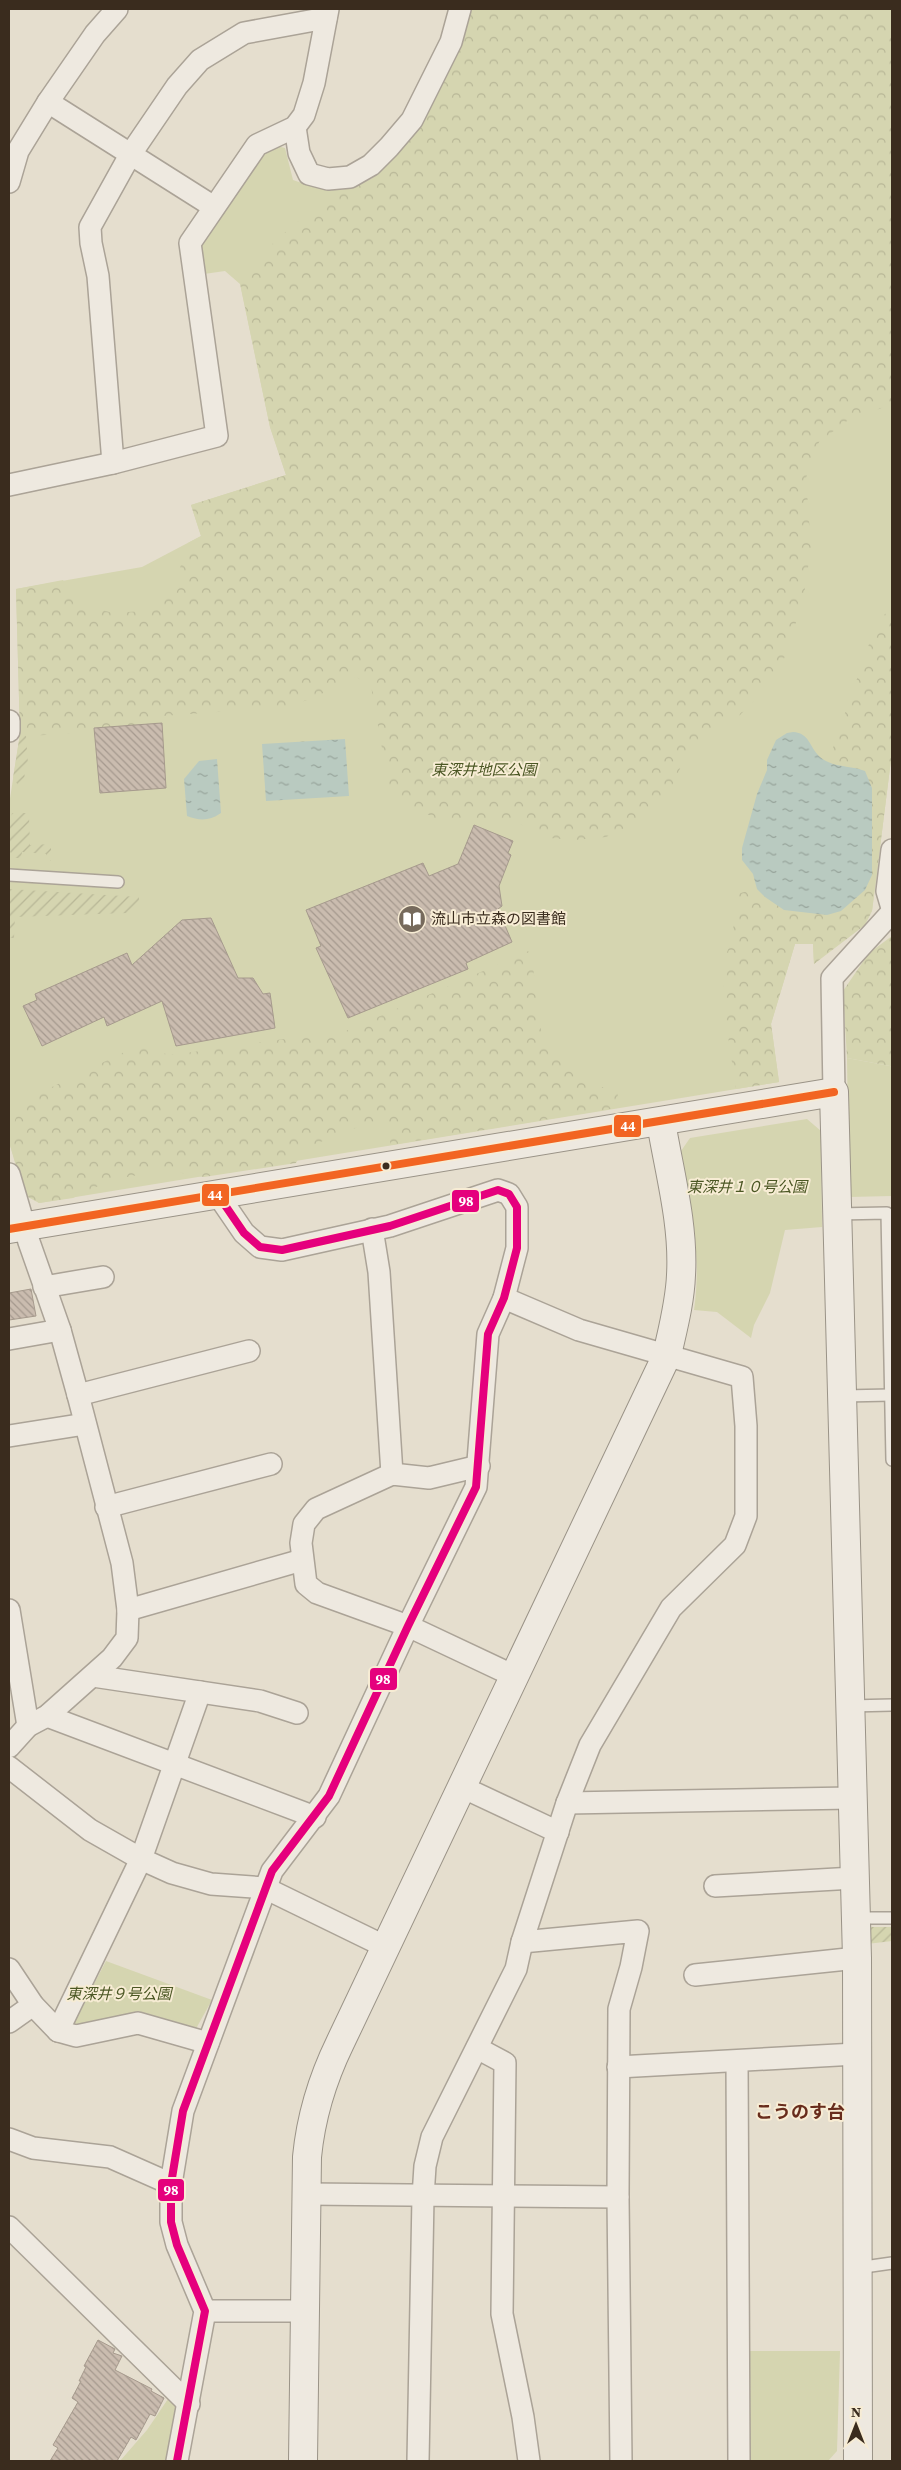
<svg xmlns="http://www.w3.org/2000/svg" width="901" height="2470" viewBox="0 0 901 2470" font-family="'Source Serif 4','Noto Sans JP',serif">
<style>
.green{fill:#d5d5b0}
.forest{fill:url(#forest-crowns)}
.garden{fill:url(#garden-furrows)}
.water{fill:url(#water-ripples)}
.building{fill:url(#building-back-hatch);stroke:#a69a8d}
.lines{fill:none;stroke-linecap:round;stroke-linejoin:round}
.lane-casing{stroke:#aba397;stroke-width:14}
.street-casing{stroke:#aba397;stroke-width:24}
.secondary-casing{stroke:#9a9387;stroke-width:30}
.lane{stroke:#eee9e0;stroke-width:11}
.street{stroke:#eee9e0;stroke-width:21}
.secondary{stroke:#eee9e0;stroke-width:28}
.bus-1-casing{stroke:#f7ecd4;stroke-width:11}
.bus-2-casing{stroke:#f7ecd4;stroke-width:11}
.bus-1{stroke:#f26522;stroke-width:8}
.bus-2{stroke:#e5007d;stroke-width:8}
.bus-dot{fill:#3a2c1e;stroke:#f7ecd4;stroke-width:2}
.labels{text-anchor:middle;stroke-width:4;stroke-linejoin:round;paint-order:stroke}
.park-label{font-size:15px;font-style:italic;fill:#4b5724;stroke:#f7ecd4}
.poi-label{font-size:15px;fill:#3a2c1e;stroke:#f7ecd4;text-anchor:start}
.quarter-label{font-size:18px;font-weight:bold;fill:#682c1c;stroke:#f7ecd4}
.line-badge{stroke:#f7ecd4;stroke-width:2}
.badge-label{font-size:14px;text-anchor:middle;font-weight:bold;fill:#fff}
</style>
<defs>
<pattern id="forest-crowns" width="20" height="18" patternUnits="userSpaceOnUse" patternTransform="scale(1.25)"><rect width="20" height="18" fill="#d5d5b0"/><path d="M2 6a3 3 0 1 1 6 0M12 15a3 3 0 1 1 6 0" fill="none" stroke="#b8b797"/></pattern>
<pattern id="garden-furrows" width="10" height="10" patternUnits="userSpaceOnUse" patternTransform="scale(1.25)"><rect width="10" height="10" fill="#d5d5b0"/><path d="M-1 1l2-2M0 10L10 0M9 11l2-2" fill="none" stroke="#b8b797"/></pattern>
<pattern id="water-ripples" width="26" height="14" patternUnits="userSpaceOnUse" patternTransform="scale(1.25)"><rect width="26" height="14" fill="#b9cac0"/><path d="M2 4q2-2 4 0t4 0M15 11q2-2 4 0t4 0" fill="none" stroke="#97a49b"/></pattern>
<pattern id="building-back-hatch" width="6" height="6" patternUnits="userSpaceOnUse" patternTransform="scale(1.25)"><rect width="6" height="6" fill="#cabcaf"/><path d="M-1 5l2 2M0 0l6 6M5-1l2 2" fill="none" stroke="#a5998e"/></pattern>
</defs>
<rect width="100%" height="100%" fill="#e5dece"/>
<g class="green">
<path d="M 470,9 L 892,9 L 892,725 L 891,760 L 872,911 L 814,964 L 813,944 L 795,944 L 771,1024 L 779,1082 L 39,1203 L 22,1187 L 9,1142 L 9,805 L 20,734 L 16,589 L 142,567 L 201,536 L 191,505 L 286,475 L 270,427 L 240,284 L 225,271 L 204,274 L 200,247 L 256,165 L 273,145 L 285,148 L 293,180 C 319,189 337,195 363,184 C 396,170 451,73 464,39 C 467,29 468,18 470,9 Z"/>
<path d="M 847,1058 L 890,1066 L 892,1069 L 892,1196 L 849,1197 Z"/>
<path d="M 807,1119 L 821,1131 L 822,1227 L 785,1230 L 770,1293 L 754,1325 L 751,1338 L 717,1312 L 694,1310 C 702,1255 691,1205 681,1151 L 690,1138 Z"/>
<path d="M 106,1961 L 212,2000 L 193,2034 L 72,2026 Z"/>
<path d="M 744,2351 L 840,2351 L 837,2451 L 828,2461 L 744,2461 Z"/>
<path d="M 168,2399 L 177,2408 L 168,2461 L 120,2461 L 147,2430 Z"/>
</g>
<g class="forest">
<path d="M 470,9 L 885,9 L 892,35 L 892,404 L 847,421 L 819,442 L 806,478 L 811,548 L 803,601 L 779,674 L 740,715 L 689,748 L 671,789 L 648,817 L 606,837 L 575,840 L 537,837 L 513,818 L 481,823 L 440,821 L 390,794 L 371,686 L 356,677 L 313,698 L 286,707 L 162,716 L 162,723 L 95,728 L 85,733 L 26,736 L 20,734 L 16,589 L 63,580 L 78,603 L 113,613 L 157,610 L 176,580 L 188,543 L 201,536 L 191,505 L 286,475 L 270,427 L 240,283 C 258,252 307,211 340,192 C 354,184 370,183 383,171 C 408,147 452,71 464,38 C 467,29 468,18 470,9 Z"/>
<path d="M 892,608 L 891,760 L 872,911 L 865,925 L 814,964 L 813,944 L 795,944 L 771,1024 L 779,1082 L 736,1089 L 723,1003 L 723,969 L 738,908 L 732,895 L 757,889 L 771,901 L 827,915 L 841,911 L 865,890 L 872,875 L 872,788 L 855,768 L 845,768 L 828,762 L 877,621 Z"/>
<path d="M 892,936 L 892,1069 L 890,1066 L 847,1058 L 843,991 L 869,953 Z"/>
<path d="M 531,950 L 541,1031 L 576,1072 L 597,1085 L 618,1093 L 616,1108 L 391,1145 L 388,1133 L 383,1125 L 368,1123 L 303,1149 L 296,1163 L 204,1177 L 165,1170 L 111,1180 L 73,1198 L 39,1203 L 26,1196 L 9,1142 L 19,1106 L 52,1087 L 141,1044 L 166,1054 L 179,1054 L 276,1040 L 339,1034 Z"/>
</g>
<g class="garden">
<path d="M 20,734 L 26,736 L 28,764 L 24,768 L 25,783 L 18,785 L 13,778 Z"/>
<path d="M 12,813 L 26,813 L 29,816 L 30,845 L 51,844 L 51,861 L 46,860 L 46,854 L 22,852 L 21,858 L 14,858 C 4,846 9,826 12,813 Z"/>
<path d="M 9,889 L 139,897 L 139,909 L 129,910 L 127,913 L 15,917 L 14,938 L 9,938 Z"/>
<path d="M 866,1927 L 892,1927 L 892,1941 L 867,1944 Z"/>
</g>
<g class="water">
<path d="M 793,732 C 810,733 809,747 820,757 C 833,768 850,765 865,771 L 872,788 L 872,875 L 865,890 L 841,911 L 827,915 L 784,910 L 765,897 L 757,889 L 753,874 L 742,860 L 742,848 L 757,794 L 767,770 L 767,760 L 776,740 L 787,733 Z"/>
<path d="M 345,739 L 349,796 L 266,801 L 262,744 Z"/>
<path d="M 217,759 L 221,813 C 209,821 200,821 187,816 L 184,779 L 199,761 Z"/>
</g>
<g class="building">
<path d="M 162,723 L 166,788 L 100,793 L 94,728 Z"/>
<path d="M 474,825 L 513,841 L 508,853 L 511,855 L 499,886 L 502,906 L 498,909 L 512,942 L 466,963 L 468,969 L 348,1018 L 316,948 L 321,946 L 306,910 L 423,863 L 429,876 L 458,864 Z"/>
<path d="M 211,918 L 238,978 L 253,978 L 263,994 L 270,993 L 275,1028 L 176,1046 L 162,1001 L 107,1026 L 104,1017 L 42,1046 L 23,1006 L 37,1000 L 35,994 L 127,953 L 132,965 L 182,920 Z"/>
<path d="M 31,1289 L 36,1316 L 9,1320 L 9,1293 Z"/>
<path d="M 98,2340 L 115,2349 L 113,2353 L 122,2356 L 115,2370 L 152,2389 L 151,2391 L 164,2398 L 155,2416 L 150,2414 L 136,2440 L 131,2437 L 117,2461 L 50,2461 L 58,2448 L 53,2445 L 78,2402 L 72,2398 L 81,2381 L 79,2381 L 86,2367 L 84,2366 Z"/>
</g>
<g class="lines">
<g class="lane-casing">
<g id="lane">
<path d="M 9,875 L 118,882"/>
<path d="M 837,1214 L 887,1213 L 892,1460"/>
<path d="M 843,1396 L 891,1395"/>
<path d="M 850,1706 L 892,1705"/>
<path d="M 855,1918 L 892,1918"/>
<path d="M 857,2268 L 892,2263"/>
</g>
</g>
<g class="street-casing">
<g id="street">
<path d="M 48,102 L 214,207"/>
<path d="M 295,127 L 299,153 L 309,174 L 328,179 L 350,177 L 371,165 L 389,147 L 412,120 L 451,42 L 460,9"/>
<path d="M 9,182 L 18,151 L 48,102 L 95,34 L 117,9"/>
<path d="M 113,463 L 98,276 L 91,243 L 90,227 L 130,155 L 177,86 L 200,60 L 244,33 L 326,18"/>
<path d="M 9,485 L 113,463 L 217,436 L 190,243 L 257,145 L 295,127 L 304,115 L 314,83 L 328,9"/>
<path d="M 9,721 L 9,731"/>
<path d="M 892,850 L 887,891 L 892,908"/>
<path d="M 834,1092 L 832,978 L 892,912"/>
<path d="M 9,1174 L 29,1242 L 60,1330 L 78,1395 L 122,1563 L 128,1610 L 127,1638 L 112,1658 L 47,1716 L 28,1726 L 9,1747"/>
<path d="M 372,1229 L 379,1272 L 392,1474"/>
<path d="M 44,1287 L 103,1277"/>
<path d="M 9,1339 L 60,1330"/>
<path d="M 78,1395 L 249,1351"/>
<path d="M 9,1436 L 85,1424"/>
<path d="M 479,1466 L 429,1478 L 392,1474 L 316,1509 L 304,1524 L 301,1543 L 306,1584 L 317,1593 L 408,1626 L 514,1676"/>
<path d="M 106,1507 L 271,1464"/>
<path d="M 9,1610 L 28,1726"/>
<path d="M 128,1610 L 302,1560"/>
<path d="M 93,1676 L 260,1701 L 297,1713"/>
<path d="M 47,1716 L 315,1817"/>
<path d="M 9,1767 L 90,1830 L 141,1859 L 172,1873 L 211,1884 L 265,1888 L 386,1947"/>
<path d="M 462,1787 L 558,1832"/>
<path d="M 567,1803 L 852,1798"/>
<path d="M 715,1886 L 854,1878"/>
<path d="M 522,1942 L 638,1931 L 631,1967 L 619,2009 L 618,2197 L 621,2461"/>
<path d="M 9,1969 L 33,2005 L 58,2031 L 76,2036 L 138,2023 L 208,2043"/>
<path d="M 695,1975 L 857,1958"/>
<path d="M 9,2022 L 33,2005"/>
<path d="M 58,2031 L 141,1859 L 200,1692"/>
<path d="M 477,2048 L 505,2063 L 502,2314 L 523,2417 L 529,2461"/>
<path d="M 737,2062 L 739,2461"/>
<path d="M 618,2067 L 856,2054"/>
<path d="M 9,2139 L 33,2148 L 110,2157 L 171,2184"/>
<path d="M 307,2194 L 618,2197"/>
<path d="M 9,2227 L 189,2404"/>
<path d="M 205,2311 L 304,2311"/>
<path d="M 177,2461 L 205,2311 L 177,2245 L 171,2222 L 171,2184 L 183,2111 L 272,1871 L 329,1796 L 408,1626 L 476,1487 L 488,1334 L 504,1298 L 517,1248 L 517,1207 L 509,1194 L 498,1190 L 390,1226 L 282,1250 L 260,1247 L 244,1233 L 218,1195"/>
<path d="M 418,2461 L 423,2197 L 425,2166 L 432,2137 L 516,1969 L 522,1942 L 567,1803 L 590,1745 L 671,1608 L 735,1545 L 746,1516 L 746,1426 L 742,1377 L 579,1330 L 504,1298"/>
</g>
</g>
<g class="secondary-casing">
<g id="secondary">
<path d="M 9,1229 L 834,1092 L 857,1958 L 858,2461"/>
<path d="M 303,2461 L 307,2157 C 311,2116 322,2080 340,2043 L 667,1355 C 673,1328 680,1302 681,1275 C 684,1224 669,1171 661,1122"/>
</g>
</g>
<use href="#lane" class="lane"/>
<use href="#street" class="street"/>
<use href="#secondary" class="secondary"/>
<g class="bus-1-casing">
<path id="bus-1" d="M 9,1229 L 834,1092"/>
</g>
<g class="bus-2-casing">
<path id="bus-2" d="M 177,2461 L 205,2311 L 177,2245 L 171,2222 L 171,2184 L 183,2111 L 272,1871 L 329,1796 L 408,1626 L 476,1487 L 488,1334 L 504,1298 L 517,1248 L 517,1207 L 509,1194 L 498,1190 L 390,1226 L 282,1250 L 260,1247 L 244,1233 L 218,1195"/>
</g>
<use href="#bus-1" class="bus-1"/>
<use href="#bus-2" class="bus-2"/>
</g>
<defs>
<g id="library-disc" transform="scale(1.4375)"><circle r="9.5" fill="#766a5c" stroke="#f7ecd4"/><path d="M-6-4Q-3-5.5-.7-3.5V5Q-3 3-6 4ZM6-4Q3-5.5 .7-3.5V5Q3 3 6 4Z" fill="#fff"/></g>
</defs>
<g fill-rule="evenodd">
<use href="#library-disc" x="412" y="919"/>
</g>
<circle class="bus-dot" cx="386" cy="1166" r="4.5"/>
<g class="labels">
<g class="park-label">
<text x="484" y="775">東深井地区公園</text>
<text x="747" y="1192">東深井１０号公園</text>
<text x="119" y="1999">東深井９号公園</text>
</g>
<g class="poi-label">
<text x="431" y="924">流山市立森の図書館</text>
</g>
<g class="quarter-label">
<text x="800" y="2118">こうのす台</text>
</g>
</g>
<g class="line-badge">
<rect x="613" y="1114" width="29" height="24" rx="5" fill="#f26522"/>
<rect x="201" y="1183" width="29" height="24" rx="5" fill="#f26522"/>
<rect x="451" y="1189" width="29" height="24" rx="5" fill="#e5007d"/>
<rect x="369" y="1667" width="29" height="24" rx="5" fill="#e5007d"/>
<rect x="157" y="2178" width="28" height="24" rx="5" fill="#e5007d"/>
</g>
<g class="badge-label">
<text x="628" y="1131">44</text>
<text x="215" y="1200">44</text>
<text x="466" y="1206">98</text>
<text x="383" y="1684">98</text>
<text x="171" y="2195">98</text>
</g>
<rect width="901" height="2470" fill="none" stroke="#3a2c1e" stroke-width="20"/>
<g transform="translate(856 2425)" stroke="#f7ecd4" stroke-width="4" paint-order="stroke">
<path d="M0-4L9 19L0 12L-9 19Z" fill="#3a2c1e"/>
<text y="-8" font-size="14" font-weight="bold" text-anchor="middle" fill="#3a2c1e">N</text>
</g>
</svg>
